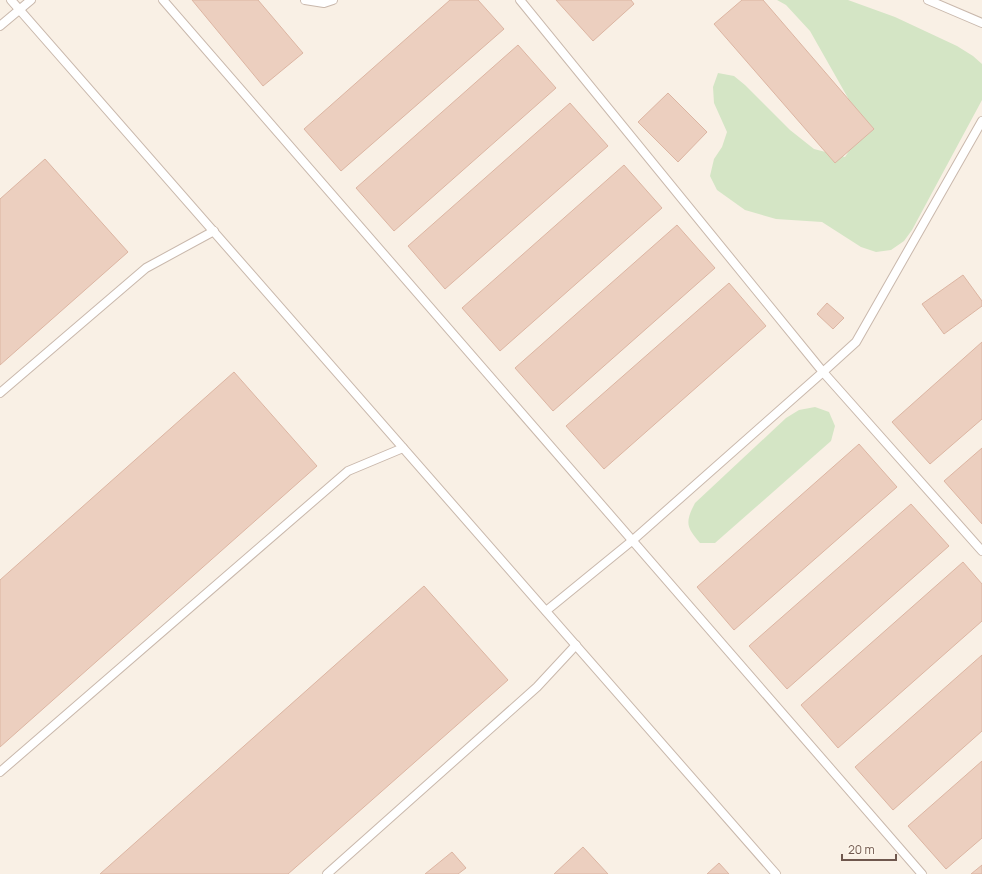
<svg xmlns="http://www.w3.org/2000/svg" width="982" height="874" viewBox="0 0 982 874" font-family="Manrope,sans-serif">
<style>
.green{fill:#d4e5c5}
.building{fill:#eccfbf;stroke:#dcb5a2}
.lines{fill:none;stroke-linecap:round;stroke-linejoin:round}
.lane-casing{stroke:#c9b8ac;stroke-width:10}
.lane{stroke:#fff;stroke-width:8}
</style>
<rect width="100%" height="100%" fill="#f9f0e5"/>
<g class="green">
<path d="M 777,0 L 848,0 L 895,17 L 957,46 L 973,56 L 982,64 L 982,100 L 912,230 L 904,241 L 891,250 L 876,252 L 861,247 L 822,222 L 776,219 L 745,210 L 717,190 L 710,176 L 714,159 L 722,147 L 727,132 L 714,103 L 713,87 L 718,73 L 734,76 L 745,85 L 790,130 L 814,149 L 845,157 L 853,145 L 848,98 L 810,31 L 786,5 Z"/>
<path d="M 815,407 L 829,412 L 835,426 L 831,441 L 715,543 L 700,543 C 686,527 685,522 695,503 L 786,418 L 799,410 Z"/>
</g>
<g class="building">
<path d="M 192,0 L 258,0 L 303,53 L 263,86 Z"/>
<path d="M 450,0 L 478,0 L 504,29 L 341,171 L 304,129 Z"/>
<path d="M 556,0 L 631,0 L 634,4 L 593,41 Z"/>
<path d="M 742,0 L 763,0 L 874,129 L 835,163 L 714,24 Z"/>
<path d="M 518,45 L 556,88 L 394,231 L 356,188 Z"/>
<path d="M 668,93 L 707,132 L 678,162 L 638,122 Z"/>
<path d="M 570,103 L 608,146 L 445,289 L 408,246 Z"/>
<path d="M 45,159 L 128,252 L 0,365 L 0,199 Z"/>
<path d="M 624,165 L 662,208 L 500,351 L 462,308 Z"/>
<path d="M 677,225 L 715,268 L 553,411 L 515,368 Z"/>
<path d="M 963,275 L 982,301 L 982,306 L 944,334 L 922,304 Z"/>
<path d="M 729,283 L 766,326 L 604,469 L 566,426 Z"/>
<path d="M 827,303 L 844,318 L 833,329 L 817,314 Z"/>
<path d="M 982,342 L 982,419 L 930,464 L 892,422 Z"/>
<path d="M 234,372 L 317,466 L 0,747 L 0,580 Z"/>
<path d="M 859,444 L 897,487 L 734,630 L 697,587 Z"/>
<path d="M 982,448 L 982,524 L 944,481 Z"/>
<path d="M 911,504 L 949,546 L 787,689 L 749,646 Z"/>
<path d="M 963,562 L 982,584 L 982,621 L 838,748 L 801,705 Z"/>
<path d="M 424,586 L 508,680 L 288,874 L 100,874 Z"/>
<path d="M 982,655 L 982,731 L 893,810 L 855,767 Z"/>
<path d="M 982,761 L 982,838 L 946,869 L 908,826 Z"/>
<path d="M 583,847 L 608,874 L 554,874 Z"/>
<path d="M 452,852 L 466,868 L 458,874 L 425,874 Z"/>
<path d="M 719,863 L 729,874 L 707,874 Z"/>
<path d="M 982,865 L 982,874 L 971,874 Z"/>
</g>
<g class="lines">
<g class="lane-casing">
<g id="lane">
<path d="M 11,0 L 776,874"/>
<path d="M 163,0 L 922,874"/>
<path d="M 305,0 L 324,3 L 333,0"/>
<path d="M 520,0 L 823,372 L 982,551"/>
<path d="M 928,0 L 982,23"/>
<path d="M 0,26 L 31,0"/>
<path d="M 0,393 L 146,268 L 214,231"/>
<path d="M 546,611 L 633,540 L 823,372 L 856,342 L 982,121"/>
<path d="M 0,772 L 348,471 L 403,448"/>
<path d="M 327,874 L 537,687 L 576,645"/>
</g>
</g>
<use href="#lane" class="lane"/>
</g>
<path d="M842 854v6h54v-6" fill="none" stroke="#6f574d" stroke-width="2"/>
<text x="848" y="854" font-size="12" fill="#6f574d" stroke="#fdf5ea" stroke-width="3" paint-order="stroke">20 m</text>
</svg>
